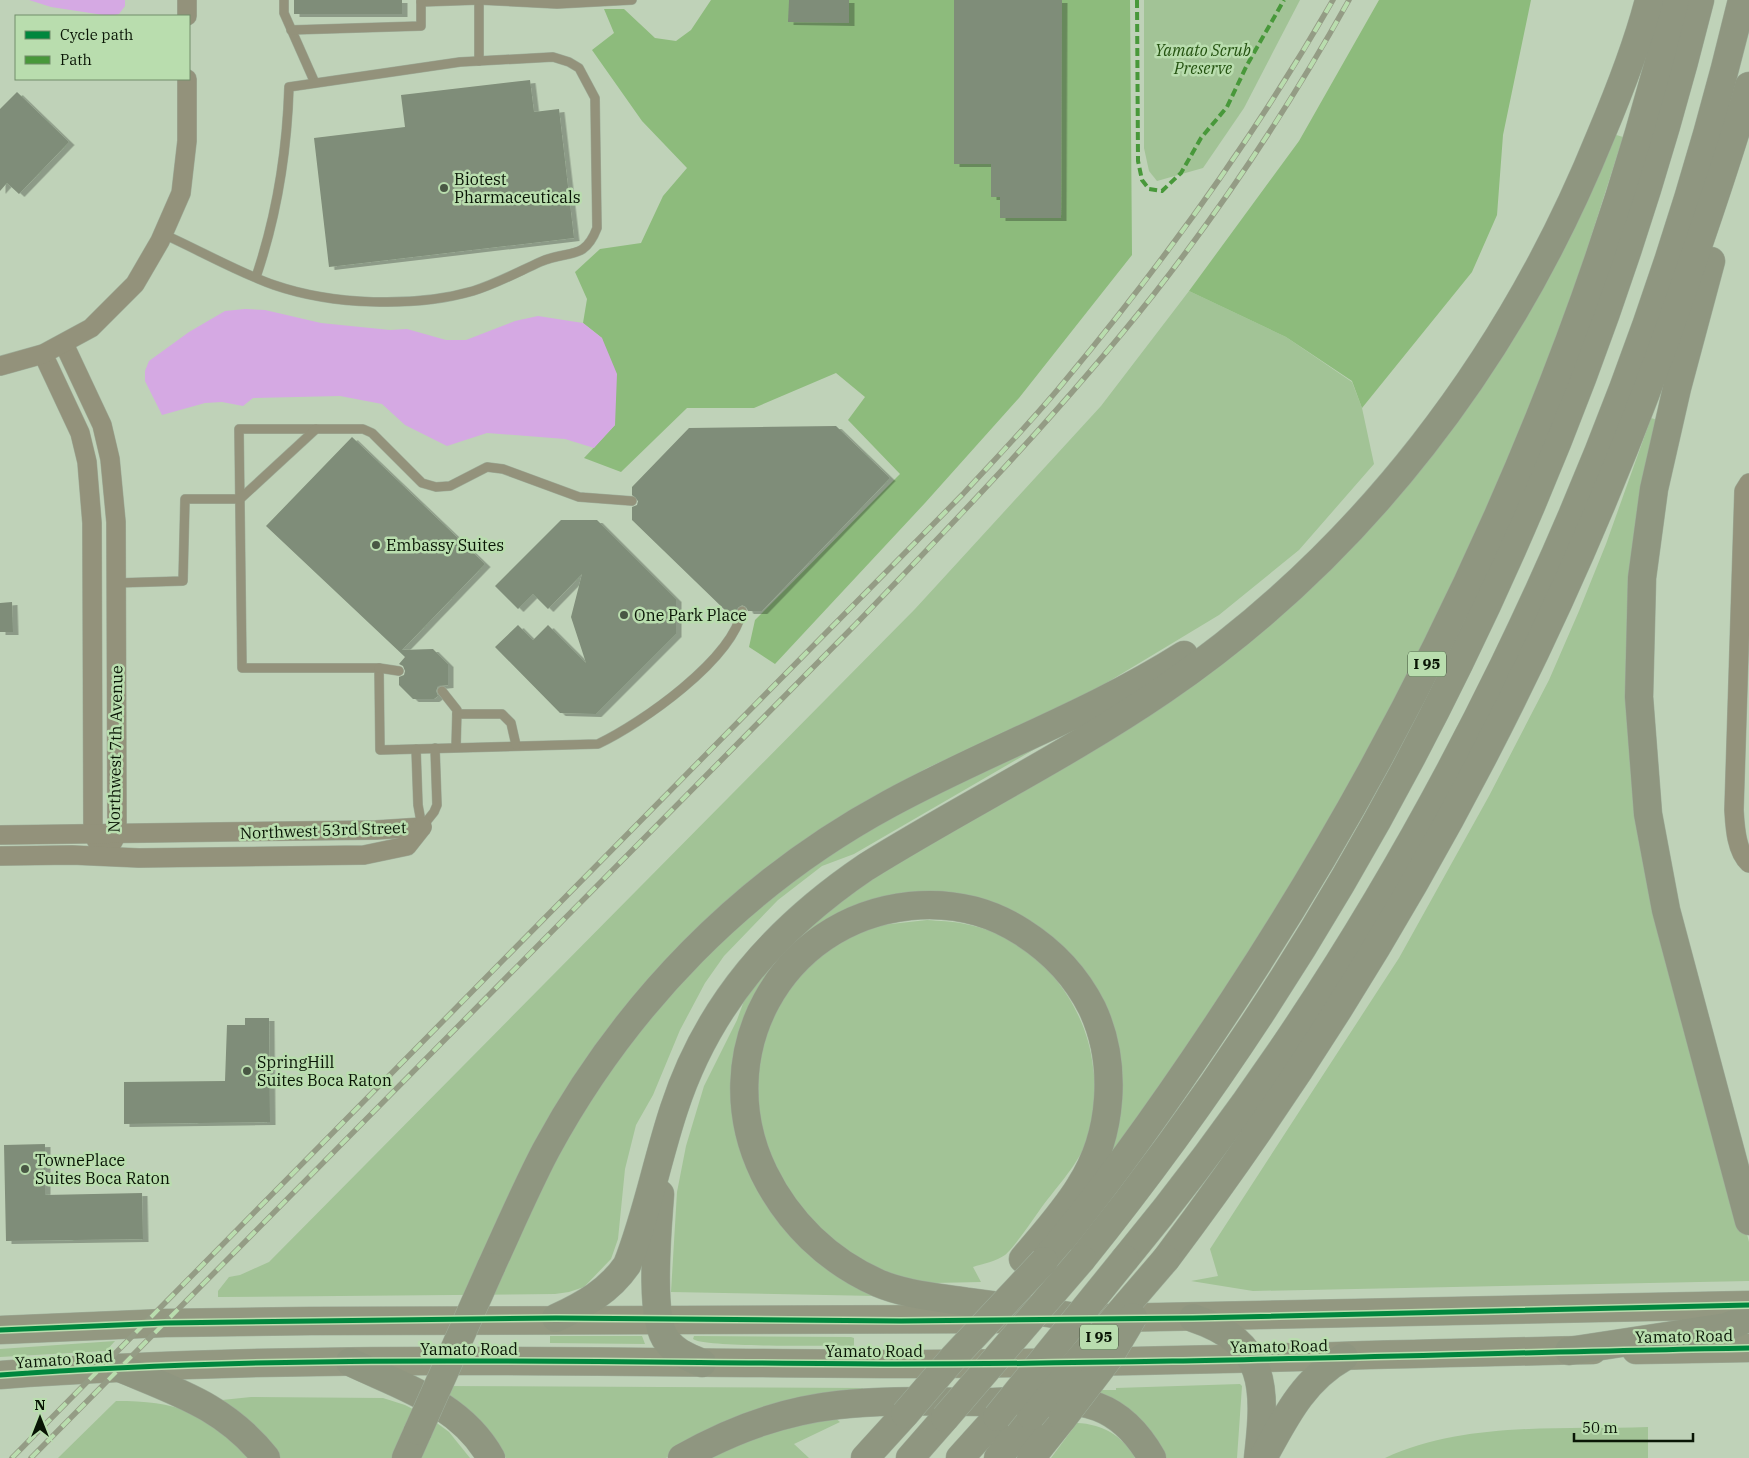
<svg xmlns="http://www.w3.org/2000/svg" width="1749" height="1458" viewBox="0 0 1749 1458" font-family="'IBM Plex Serif',serif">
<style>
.green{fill:#a2c396}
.forest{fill:#8dbb7c}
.water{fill:#d5a9e3}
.building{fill:#7f8d79;filter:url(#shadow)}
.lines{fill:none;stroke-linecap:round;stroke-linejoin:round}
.lane-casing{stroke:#9fae9a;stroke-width:10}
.street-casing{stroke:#9fae9a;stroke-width:20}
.primary-casing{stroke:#9fae9a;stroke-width:29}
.highway-casing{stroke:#9fae9a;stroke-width:29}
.lane{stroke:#93927b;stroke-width:9}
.street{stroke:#93927b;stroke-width:19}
.primary{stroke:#939881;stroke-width:28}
.highway{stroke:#8f9680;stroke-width:28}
.rail-casing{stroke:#949c85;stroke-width:5.5}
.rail{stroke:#b9ddae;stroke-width:4;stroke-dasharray:11;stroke-linecap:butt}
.highway-bridge-casing{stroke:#9fae9a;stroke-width:29;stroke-linecap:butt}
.highway-bridge{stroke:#8f9680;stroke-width:28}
.quiet{stroke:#48983a;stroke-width:4;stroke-dasharray:8 4;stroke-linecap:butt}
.cycleway-casing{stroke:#b9ddae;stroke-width:8}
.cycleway{stroke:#00873e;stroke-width:5}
.poi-dot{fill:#495744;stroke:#b9ddae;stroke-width:2}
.labels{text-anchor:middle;stroke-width:5;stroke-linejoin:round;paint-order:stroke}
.shield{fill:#b9ddae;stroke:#3e5138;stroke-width:1}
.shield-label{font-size:15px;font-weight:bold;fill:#091505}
.park-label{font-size:16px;font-style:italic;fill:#23510f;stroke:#b9ddae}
.poi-label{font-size:16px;fill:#091505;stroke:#b9ddae;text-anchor:start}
.street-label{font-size:16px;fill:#091505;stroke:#b9ddae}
</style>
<defs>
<filter id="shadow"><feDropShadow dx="5.5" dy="3" stdDeviation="0" flood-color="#0004"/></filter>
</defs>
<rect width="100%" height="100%" fill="#bfd2b8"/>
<g class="green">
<path d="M 1144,0 L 1300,0 L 1244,108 L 1203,168 L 1157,181 L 1149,171 L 1144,148 Z"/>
<path d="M 1613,134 L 1623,137 L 1565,318 L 1518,442 L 1423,650 L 1297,883 L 1117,1152 L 1108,1147 L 1117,1062 L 1022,918 L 836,917 L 808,933 L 789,951 L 740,1038 L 734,1060 L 731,1096 L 740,1142 L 877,1296 L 671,1292 L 677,1192 L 686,1146 L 704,1086 L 737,1020 L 748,990 L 783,948 L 854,889 L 1230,656 L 1312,587 L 1387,509 L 1430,459 L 1480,389 L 1555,265 L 1596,180 Z"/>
<path d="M 1189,291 L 1286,337 L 1352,382 L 1362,408 L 1374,464 L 1299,550 L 1219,615 L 1083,697 L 927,768 L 865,804 L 800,844 L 720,907 L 659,969 L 603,1037 L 550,1120 L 475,1273 L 503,1273 L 550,1169 L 580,1113 L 633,1036 L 697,959 L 754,909 L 819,860 L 893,813 L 1057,732 L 1059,735 L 854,854 L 822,866 L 778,900 L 724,956 L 705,983 L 680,1030 L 653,1095 L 636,1125 L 625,1169 L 618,1239 L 611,1259 L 584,1287 L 569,1292 L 555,1294 L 218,1297 L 218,1291 L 229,1277 L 240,1275 L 269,1262 L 915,609 L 1101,406 Z"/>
<path d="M 1651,418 L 1661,421 L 1632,716 L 1733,1180 L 1749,1242 L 1749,1281 L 1253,1291 L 1191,1281 L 1218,1276 L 1210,1249 L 1399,958 L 1489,796 L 1549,680 L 1579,611 L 1606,544 Z"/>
<path d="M 927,920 C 939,921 952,921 965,924 C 1033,936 1086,1000 1093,1067 C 1096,1087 1097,1111 1091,1131 C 1082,1159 1062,1181 1044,1204 C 1036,1215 1014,1248 1005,1255 C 997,1261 982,1264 973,1267 L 981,1282 L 933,1283 L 885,1277 L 831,1241 L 803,1215 L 782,1181 L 762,1139 L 754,1078 L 770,1014 L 814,956 L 864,927 Z"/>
<path d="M 550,1336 L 642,1336 L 645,1344 L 550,1343 Z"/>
<path d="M 694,1336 L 851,1337 L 854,1338 L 854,1346 C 830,1345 705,1348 693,1339 Z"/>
<path d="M 115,1341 L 106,1351 L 0,1357 L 0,1349 Z"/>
<path d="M 1240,1384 L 1242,1386 L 1237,1458 L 1164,1458 L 1094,1393 L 1097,1390 L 1116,1390 L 1116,1388 Z"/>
<path d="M 433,1386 L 863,1388 L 862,1393 L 680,1449 L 666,1458 L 506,1458 C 484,1422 468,1409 433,1386 Z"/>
<path d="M 251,1397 L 383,1398 L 405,1405 L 430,1418 L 449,1432 L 470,1458 L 274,1458 L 220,1403 L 222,1400 Z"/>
<path d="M 116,1401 C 175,1401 209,1411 248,1458 L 58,1458 Z"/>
<path d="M 834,1417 L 840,1422 L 794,1444 L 809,1458 L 705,1458 L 763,1431 Z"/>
<path d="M 1077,1423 C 1102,1424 1122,1435 1135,1458 L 1051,1458 Z"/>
<path d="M 1648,1427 L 1648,1458 L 1385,1458 C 1465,1421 1562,1430 1648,1427 Z"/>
</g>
<g class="forest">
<path d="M 711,0 L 1130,0 L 1132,255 L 1019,398 L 925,503 L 775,664 L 749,647 L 755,620 L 900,474 L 848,420 L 865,397 L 836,373 L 754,408 L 687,408 L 621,472 L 584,458 L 615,425 L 602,338 L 583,323 L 587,299 L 575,272 L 600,249 L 641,243 L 663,196 L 687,168 L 642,121 L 592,50 L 614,33 L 604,9 L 624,9 L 655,38 L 676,41 L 691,30 Z"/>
<path d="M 1379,0 L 1531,0 L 1503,135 L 1497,215 L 1472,272 L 1362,408 L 1352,381 L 1286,337 L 1189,291 L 1299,141 Z"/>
</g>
<g class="water">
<path d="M 29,0 L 125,0 L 125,6 L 119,14 L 110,16 L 51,7 Z"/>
<path d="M 245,309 L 265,310 L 321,323 L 390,330 L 407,329 L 446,340 L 466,340 L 515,321 L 538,316 L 583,323 L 602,338 L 617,374 L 615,425 L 594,448 L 565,439 L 487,433 L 447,446 L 405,425 L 382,404 L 340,396 L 253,398 L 243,406 L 222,402 L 205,403 L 162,415 L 145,381 L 145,371 L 149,361 L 189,332 L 225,311 Z"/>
</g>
<g class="building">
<rect x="294" y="0" width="108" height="14"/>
<path d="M 789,0 L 849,0 L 849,23 L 788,22 Z"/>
<path d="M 954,0 L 1062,0 L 1061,218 L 1000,218 L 1000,197 L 991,197 L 991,164 L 954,164 Z"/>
<path d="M 530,80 L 534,112 L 559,109 L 574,238 L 329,267 L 314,138 L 405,127 L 401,95 Z"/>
<path d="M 17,92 L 69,142 L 19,194 L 7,183 L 0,191 L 0,109 Z"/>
<path d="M 836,426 L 890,478 L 762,611 L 748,611 L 746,607 L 742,605 L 735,612 L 727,612 L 632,520 L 632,507 L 637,505 L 638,501 L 632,495 L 632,487 L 689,428 Z"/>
<path d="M 352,437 L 485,564 L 402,650 L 433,649 L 448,664 L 448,685 L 438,686 L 436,691 L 438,696 L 434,699 L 413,699 L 399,685 L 399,677 L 404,675 L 405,671 L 403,666 L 399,664 L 405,657 L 266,526 Z"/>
<path d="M 561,520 L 597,520 L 676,599 L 676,634 L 596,714 L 560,713 L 495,647 L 518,625 L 533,640 L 548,625 L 586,663 L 571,617 L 582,574 L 548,609 L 533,594 L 518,609 L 495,586 Z"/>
<path d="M 12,602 L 13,632 L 0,632 L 0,603 Z"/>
<path d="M 245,1018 L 269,1018 L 270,1122 L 124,1124 L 124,1082 L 225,1081 L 227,1025 L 245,1025 Z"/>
<path d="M 45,1144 L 45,1195 L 142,1193 L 143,1239 L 6,1241 L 4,1145 Z"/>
</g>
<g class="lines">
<g class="lane-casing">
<g id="lane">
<path d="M 284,0 L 284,13 L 315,83"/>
<path d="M 479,0 L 479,61"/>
<path d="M 421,2 L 479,0 L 557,4 L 632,0"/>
<path d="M 291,30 L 421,26 L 421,0"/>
<path d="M 163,234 C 199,250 237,272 274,285 C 332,305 414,308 473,291 C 496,284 518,272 540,262 C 568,249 584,262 597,228 L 595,98 L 579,68 L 569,62 L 553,57 L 460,62 L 289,87 C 287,152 277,215 256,277"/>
<path d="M 632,501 L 579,497 L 503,469 L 487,467 L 450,486 L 436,487 L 422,483 L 372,433 L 363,429 L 239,429 L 242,668 L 379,668 L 380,750 L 598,744 C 642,723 732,660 742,611"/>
<path d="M 116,583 L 183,581 L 185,499 L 240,499 L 316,429"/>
<path d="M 379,668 L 399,671"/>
<path d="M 442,691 L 457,710 L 456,747"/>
<path d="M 457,714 L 502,714 L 511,723 L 516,745"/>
<path d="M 416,749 L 418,805 L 422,827"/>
<path d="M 422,827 L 434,812 L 437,805 L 435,748"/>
</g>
</g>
<g class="street-casing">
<g id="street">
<path d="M 187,0 L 187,16"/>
<path d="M 64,344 L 102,425 L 110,459 L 116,522 L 117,834 L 105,856"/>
<path d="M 43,354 L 80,433 L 87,462 L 92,523 L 93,834 L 105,856"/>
<path d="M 0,366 L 43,354 L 91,328 L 135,284 L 160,241 L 181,193 L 187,141 L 187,79"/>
<path d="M 1749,483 L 1744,491 L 1734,810 C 1735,826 1736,851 1749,863"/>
<path d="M 0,835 L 376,830 L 422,827"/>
<path d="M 0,856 L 72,855 L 139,858 L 364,855 L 407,846 L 422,827"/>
</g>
</g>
<g class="primary-casing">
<g id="primary">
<path d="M 1109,1318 L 1749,1305"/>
<path d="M 0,1330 L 165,1323 L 311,1321 L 1008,1319"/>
<path d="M 1636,1350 L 1749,1348"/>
<path d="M 0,1375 C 298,1353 598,1363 897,1364 C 1129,1364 1361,1354 1593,1350"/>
</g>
</g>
<g class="highway-casing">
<g id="highway">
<path d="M 1711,261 L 1677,388 L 1654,489 L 1642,578 L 1639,697 L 1648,814 L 1666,910 L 1749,1221"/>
<path d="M 660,1194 C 658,1225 648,1318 667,1341 C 676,1353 689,1357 702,1363"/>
<path d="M 1023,1259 C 1042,1236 1064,1212 1080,1186 C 1113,1135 1118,1063 1092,1008 C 1076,976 1052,951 1022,932 C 988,910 950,902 910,906 C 779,920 707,1056 764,1173 C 788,1222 828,1261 878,1283 C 906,1295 938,1297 968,1302 C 1007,1307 1046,1313 1084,1318"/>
<path d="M 1082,1259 C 1378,892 1586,457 1700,0"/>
<path d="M 1125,1259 C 1420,902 1635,451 1742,0"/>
<path d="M 1166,1259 C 1392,959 1565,637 1686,281 C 1708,216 1731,152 1749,86"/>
<path d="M 1044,1261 C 1113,1179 1174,1091 1233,1001 C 1434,695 1587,356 1675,0"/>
<path d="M 491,1267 C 509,1228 526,1188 546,1150 C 625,1004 743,883 889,804 C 986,751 1091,714 1184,655"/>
<path d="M 556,1318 C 584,1305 609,1291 627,1265 C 647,1215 657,1160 674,1109 C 708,1004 776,928 866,867 C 964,806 1068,755 1163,690 C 1362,554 1510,359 1600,137 C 1619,92 1637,47 1649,0"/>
<path d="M 1193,1318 C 1268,1343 1266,1388 1258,1458"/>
<path d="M 1569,1351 L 1726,1327 L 1749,1318"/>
<path d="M 350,1362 C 403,1387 461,1404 491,1458"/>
<path d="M 120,1368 C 177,1392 226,1407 266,1458"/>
<path d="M 406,1458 L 418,1431"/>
<path d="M 682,1458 C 731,1430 782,1411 838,1405 C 888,1399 939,1402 989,1402 C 1024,1401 1065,1395 1098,1407 C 1122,1416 1140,1437 1152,1458"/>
<path d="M 865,1458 L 905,1414"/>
<path d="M 910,1458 L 945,1418"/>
<path d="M 960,1458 L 997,1417"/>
<path d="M 998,1458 L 1031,1416"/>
<path d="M 1031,1458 L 1063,1418"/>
<path d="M 1263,1458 C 1285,1418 1303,1380 1344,1357"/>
</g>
</g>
<use href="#lane" class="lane"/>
<use href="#street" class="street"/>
<use href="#primary" class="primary"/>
<use href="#highway" class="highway"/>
<g class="rail-casing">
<g id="rail">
<path d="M 12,1458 L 963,494 C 997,457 1032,421 1064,382 C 1164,262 1255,136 1333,0"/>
<path d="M 31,1458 L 856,624 C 959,517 1062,410 1154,294 C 1226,202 1292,102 1349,0"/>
</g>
</g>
<use href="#rail" class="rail"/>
<g class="highway-bridge-casing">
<g id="highway-bridge">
<path d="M 905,1414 L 954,1357 L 1044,1261"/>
<path d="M 1031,1416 L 1166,1259"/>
<path d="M 997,1417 L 1125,1259"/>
<path d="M 945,1418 L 1082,1259"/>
<path d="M 1063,1418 L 1108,1359 L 1133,1317"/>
<path d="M 418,1431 L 491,1267"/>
</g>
</g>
<use href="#highway-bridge" class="highway-bridge"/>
<path class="quiet" d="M 1137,0 L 1138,161 L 1142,180 L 1149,189 L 1162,191 L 1181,173 L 1201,138 L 1227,107 L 1247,65 L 1284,0"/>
<g class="cycleway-casing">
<g id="cycleway">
<path d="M 0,1330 L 165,1323 L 556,1318 L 901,1321 L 1193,1318 L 1749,1305"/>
<path d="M 0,1375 C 298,1353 598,1363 896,1364 C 1181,1364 1465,1353 1749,1348"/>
</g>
</g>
<use href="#cycleway" class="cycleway"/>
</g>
<g class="poi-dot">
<circle cx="444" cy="188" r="5"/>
<circle cx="376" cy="545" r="5"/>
<circle cx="624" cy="615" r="5"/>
<circle cx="247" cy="1071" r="5"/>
<circle cx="25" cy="1169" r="5"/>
</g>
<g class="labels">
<g class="shield">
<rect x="1408" y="651.5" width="38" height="25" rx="4"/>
<rect x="1080" y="1324.5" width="38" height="25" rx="4"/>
</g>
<g class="shield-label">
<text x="1427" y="669">I 95</text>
<text x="1099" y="1342">I 95</text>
</g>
<g class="park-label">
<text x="1203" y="56">Yamato Scrub<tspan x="1203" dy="18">Preserve</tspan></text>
</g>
<g class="poi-label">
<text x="454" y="185">Biotest<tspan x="454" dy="18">Pharmaceuticals</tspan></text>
<text x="386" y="551">Embassy Suites</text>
<text x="634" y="621">One Park Place</text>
<text x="257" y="1068">SpringHill<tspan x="257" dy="18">Suites Boca Raton</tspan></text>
<text x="35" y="1166">TownePlace<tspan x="35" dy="18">Suites Boca Raton</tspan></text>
</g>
<g class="street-label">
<text transform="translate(115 749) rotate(-89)" y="6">Northwest 7th Avenue</text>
<text transform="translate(323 830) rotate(-2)" y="6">Northwest 53rd Street</text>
<text transform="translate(1684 1336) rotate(-1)" y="6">Yamato Road</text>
<text transform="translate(1279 1346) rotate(-1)" y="6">Yamato Road</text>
<text x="469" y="1355">Yamato Road</text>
<text x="874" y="1357">Yamato Road</text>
<text transform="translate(64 1359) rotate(-4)" y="6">Yamato Road</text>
</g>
</g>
<rect x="15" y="15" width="175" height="65" fill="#b9ddae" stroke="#738d6a"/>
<rect x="25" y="31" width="25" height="8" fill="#00873e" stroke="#738d6a"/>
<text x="60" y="40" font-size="15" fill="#091505">Cycle path</text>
<rect x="25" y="56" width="25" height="8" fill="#48983a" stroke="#738d6a"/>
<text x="60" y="65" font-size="15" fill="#091505">Path</text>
<g transform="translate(40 1418)" stroke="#b9ddae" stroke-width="4" paint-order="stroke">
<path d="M0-4L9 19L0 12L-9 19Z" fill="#091505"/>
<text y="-8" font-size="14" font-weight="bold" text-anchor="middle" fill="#091505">N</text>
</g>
<path d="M1574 1433v8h119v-8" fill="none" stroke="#091505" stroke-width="2.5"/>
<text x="1582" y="1433" font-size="15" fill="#091505" stroke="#b9ddae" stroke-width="4" paint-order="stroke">50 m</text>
</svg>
